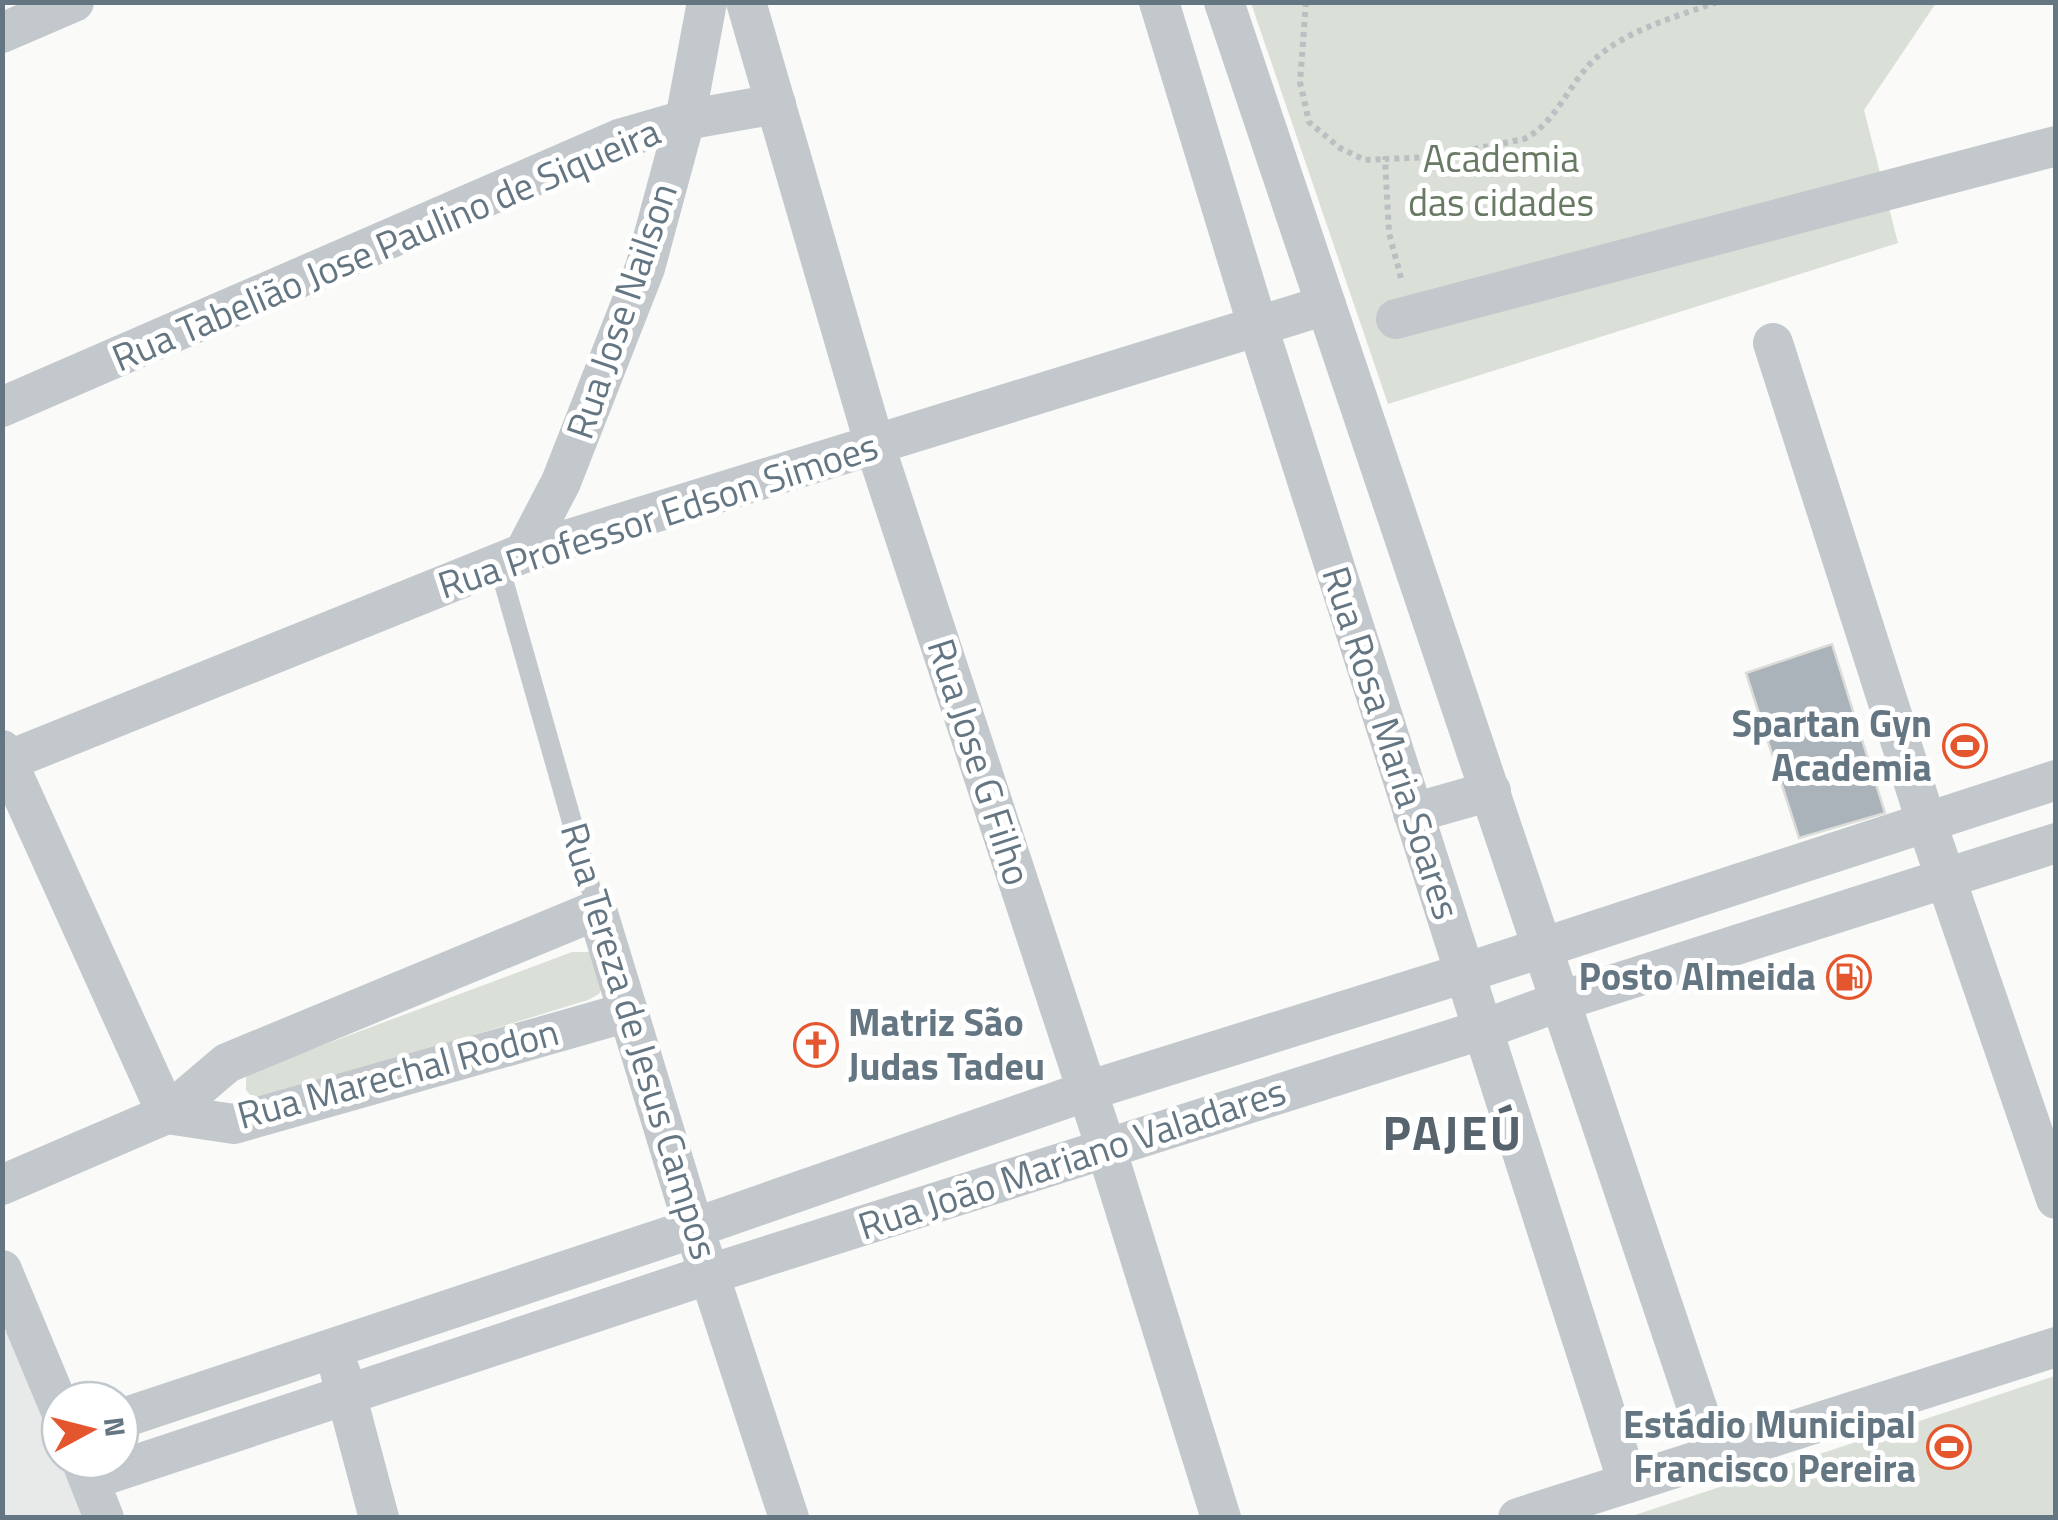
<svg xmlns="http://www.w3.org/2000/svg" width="2058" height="1520" viewBox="0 0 2058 1520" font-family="'Titillium Web',sans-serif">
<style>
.built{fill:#e8e9e9}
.green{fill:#dadfd7}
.building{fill:#aab3b9;stroke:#dcdcda;stroke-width:2.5}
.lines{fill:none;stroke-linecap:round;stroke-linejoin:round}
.path{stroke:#bbbfc2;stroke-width:6;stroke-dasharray:5 5;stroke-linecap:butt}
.service{stroke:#c3c8cc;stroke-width:20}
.minor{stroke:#c3c8cc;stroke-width:40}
.labels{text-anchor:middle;stroke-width:10;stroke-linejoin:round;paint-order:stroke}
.park-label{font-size:38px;fill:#687a64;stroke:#fff}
.street-label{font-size:38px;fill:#657683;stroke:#fff}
.poi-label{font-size:38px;font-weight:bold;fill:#657683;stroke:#fff;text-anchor:end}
.district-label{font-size:48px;font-weight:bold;letter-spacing:2.5px;fill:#57646e;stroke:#fff}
</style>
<rect width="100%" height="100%" fill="#fafaf8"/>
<path class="built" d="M 10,1331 L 83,1517 L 3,1517 L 2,1333 Z"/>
<g class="green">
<path d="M 1251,3 L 1936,3 L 1864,110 L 1898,243 L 1388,404 Z"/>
<path d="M 572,952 L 590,952 L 605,982 L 599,994 L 588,1000 L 268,1098 L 252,1097 L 246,1090 L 246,1077 L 259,1069 Z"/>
<path d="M 2055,1376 L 2055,1517 L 1629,1517 Z"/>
</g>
<path class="building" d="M 1832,644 L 1885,813 L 1799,838 L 1746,673 Z"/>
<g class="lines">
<g class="path">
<path d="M 1306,2 L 1300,82 L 1309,122 L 1340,148 L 1365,160 L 1385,159"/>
<path d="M 1401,278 L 1389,233 L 1385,159 L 1434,157 L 1524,139 C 1557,123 1569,82 1596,58 C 1629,29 1676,17 1717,2"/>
</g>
<path class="service" d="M 498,562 L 597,910"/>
<g class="minor">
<path d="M 746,2 L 875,446 L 1106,1148 L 1221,1518"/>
<path d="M 1159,2 L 1258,327 L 1628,1483"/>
<path d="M 1224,2 L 1713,1455"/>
<path d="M 2,33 L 74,2"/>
<path d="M 1396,319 L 2056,146"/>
<path d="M 1773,343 L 1926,821 L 2056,1199"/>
<path d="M 2,407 L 619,139 L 685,120 L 776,104"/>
<path d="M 524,553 L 561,482 L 645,268 L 685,120 L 707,2"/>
<path d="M 2,750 L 167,1114"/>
<path d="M 2,763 L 524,553 L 1326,305"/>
<path d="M 1413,813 L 1491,791"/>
<path d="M 167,1114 L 234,1124 L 628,1012"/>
<path d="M 2,1185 L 167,1114 L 227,1063 L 597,910 L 694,1228 L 789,1518"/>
<path d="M 2,1270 L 60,1409"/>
<path d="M 340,1371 L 379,1518"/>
<path d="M 120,1419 L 694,1228 L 1087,1091 L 1465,973 L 2056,780"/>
<path d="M 81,1460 L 104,1518"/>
<path d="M 90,1480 L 710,1274 L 1484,1029 L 1561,1001 L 2056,843"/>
<path d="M 1518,1518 L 2056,1347"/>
</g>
</g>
<defs>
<g id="stadium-ring" transform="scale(2.25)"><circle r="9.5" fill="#fff" stroke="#e4572e" stroke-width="1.5"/><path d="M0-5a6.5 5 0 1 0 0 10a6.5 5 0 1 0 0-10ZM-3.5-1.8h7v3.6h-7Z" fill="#e4572e"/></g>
<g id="fuel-ring" transform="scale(2.25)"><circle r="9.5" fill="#fff" stroke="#e4572e" stroke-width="1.5"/><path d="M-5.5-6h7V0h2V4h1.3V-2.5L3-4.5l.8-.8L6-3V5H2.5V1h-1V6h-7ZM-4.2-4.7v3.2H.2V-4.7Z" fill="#e4572e"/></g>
<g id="church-ring" transform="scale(2.25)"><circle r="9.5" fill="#fff" stroke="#e4572e" stroke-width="1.5"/><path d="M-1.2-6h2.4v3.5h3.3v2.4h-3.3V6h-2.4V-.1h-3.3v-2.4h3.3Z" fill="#e4572e"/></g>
</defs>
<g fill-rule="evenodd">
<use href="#stadium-ring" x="1965" y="746"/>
<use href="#fuel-ring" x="1849" y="977"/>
<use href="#church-ring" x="816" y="1045"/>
<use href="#stadium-ring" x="1949" y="1447"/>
</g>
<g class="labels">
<g class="park-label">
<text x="1501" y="172">Academia<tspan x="1501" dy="44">das cidades</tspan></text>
</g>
<g class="street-label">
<text transform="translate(386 245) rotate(-23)" y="13">Rua Tabelião Jose Paulino de Siqueira</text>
<text transform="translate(622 311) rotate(-71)" y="13">Rua Jose Nailson</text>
<text transform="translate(658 516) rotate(-18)" y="13">Rua Professor Edson Simoes</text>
<text transform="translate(1391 743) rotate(72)" y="13">Rua Rosa Maria Soares</text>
<text transform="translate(979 762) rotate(72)" y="13">Rua Jose G Filho</text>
<text transform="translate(639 1041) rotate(73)" y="13">Rua Tereza de Jesus Campos</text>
<text transform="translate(398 1074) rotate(-15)" y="13">Rua Marechal Rodon</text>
<text transform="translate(1072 1159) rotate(-18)" y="13">Rua João Mariano Valadares</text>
</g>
<g class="poi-label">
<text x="1932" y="737">Spartan Gyn<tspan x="1932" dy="44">Academia</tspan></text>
<text x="1816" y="990">Posto Almeida</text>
<text x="848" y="1036" text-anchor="start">Matriz São<tspan x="848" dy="44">Judas Tadeu</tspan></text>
<text x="1916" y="1438">Estádio Municipal<tspan x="1916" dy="44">Francisco Pereira</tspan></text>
</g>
<g class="district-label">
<text x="1453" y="1150">PAJEÚ</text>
</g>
</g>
<rect width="2058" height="1520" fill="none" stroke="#657683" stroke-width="10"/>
<g transform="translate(90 1430) rotate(83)"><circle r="48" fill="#ffffff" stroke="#c1c8cd" stroke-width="2.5"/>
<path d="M0-8L18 38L0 25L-18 38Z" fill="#e4572e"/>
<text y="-15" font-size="28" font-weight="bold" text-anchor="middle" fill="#657683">N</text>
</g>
</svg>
